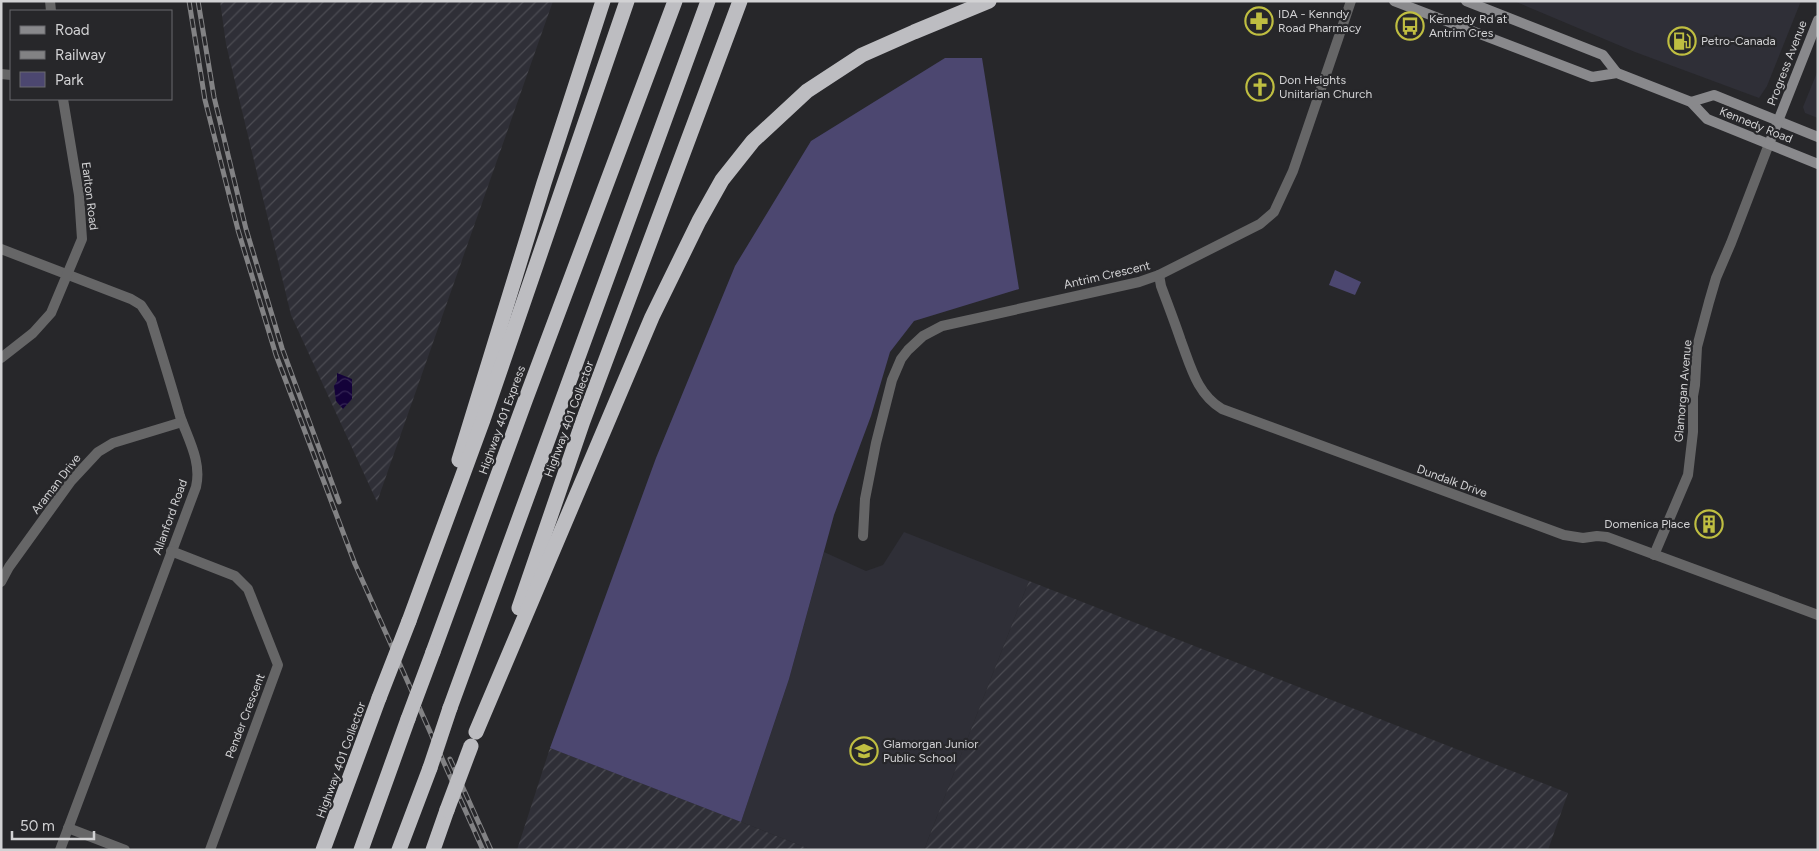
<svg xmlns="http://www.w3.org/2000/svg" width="1819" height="851" viewBox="0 0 1819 851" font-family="Figtree,sans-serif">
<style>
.built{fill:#2f2f37}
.industrial{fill:url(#industrial-furrows)}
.green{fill:#4c4770}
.water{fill:url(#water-waves)}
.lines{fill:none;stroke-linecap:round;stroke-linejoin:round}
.minor{stroke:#666667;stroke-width:10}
.secondary{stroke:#89898c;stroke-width:10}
.motorway{stroke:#bdbdc1;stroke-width:15}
.rail-casing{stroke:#828284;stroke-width:5}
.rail{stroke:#27272a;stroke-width:3;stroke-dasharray:9;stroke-linecap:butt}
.motorway-bridge{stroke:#bdbdc1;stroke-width:15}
.labels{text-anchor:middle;stroke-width:4.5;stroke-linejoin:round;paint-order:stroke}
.poi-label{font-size:12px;fill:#d2d2d4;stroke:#27272a;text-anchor:start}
.street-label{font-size:12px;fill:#d2d2d4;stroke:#27272a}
</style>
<defs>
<pattern id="industrial-furrows" width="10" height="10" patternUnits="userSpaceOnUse" patternTransform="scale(1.25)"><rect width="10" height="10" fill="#2f2f37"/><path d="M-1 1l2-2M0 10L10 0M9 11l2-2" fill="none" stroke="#4c4c53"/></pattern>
<pattern id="water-waves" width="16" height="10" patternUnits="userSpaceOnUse" patternTransform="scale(1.25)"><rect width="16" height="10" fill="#140239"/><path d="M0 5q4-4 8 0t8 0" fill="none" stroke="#352655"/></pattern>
</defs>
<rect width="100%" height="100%" fill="#27272a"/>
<g class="built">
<path d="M 1514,1 L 1801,1 L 1767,86 L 1759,98 L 1635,52 Z"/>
<path d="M 1818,70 L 1818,118 L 1805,113 L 1803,107 Z"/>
<path d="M 904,532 L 1029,581 L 924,850 L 812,850 L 741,822 L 789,679 L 824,552 L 866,571 L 883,565 Z"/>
</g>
<g class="industrial">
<path d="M 220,1 L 553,1 L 377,502 L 291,315 L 226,44 Z"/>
<path d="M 1029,581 L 1568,793 L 1548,850 L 924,850 Z"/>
<path d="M 550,748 L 741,822 L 812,850 L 517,850 Z"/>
</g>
<g class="green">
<path d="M 945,58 L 982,58 L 1019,289 L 914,321 L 890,352 L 871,416 L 834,515 L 789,679 L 741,822 L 550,748 L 656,458 L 735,266 L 811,141 Z"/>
<path d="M 1335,270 L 1361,282 L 1355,295 L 1329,285 Z"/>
</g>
<path class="water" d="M 337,373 L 352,379 L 352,399 L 343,409 L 336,401 L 334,386 L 337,381 Z"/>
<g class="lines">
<g class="minor">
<path d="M 50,1 L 51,11"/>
<path d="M 1,74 L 11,75"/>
<path d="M 1,249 L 131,299 L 141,305 L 151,320 C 161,352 171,384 180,416 C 188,439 202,462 196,487 L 60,850"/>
<path d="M 1159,275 L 1161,286 C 1168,305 1175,323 1181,341 C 1191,367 1197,394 1222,409 L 1564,535 L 1583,538 L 1597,536 L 1607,537 L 1818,615"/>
<path d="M 1,358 L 33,333 L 51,313 L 82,239 L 79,195 L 63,99"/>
<path d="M 863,536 L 865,499 L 876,443 L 892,380 L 901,359 L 908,350 L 923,336 L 942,326 L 1139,282 L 1159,275 L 1260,224 L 1274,212 L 1293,171 L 1351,1"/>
<path d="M 171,551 L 235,576 L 248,589 L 278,665 L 210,850"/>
<path d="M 1654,555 L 1688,475 L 1693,432 L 1693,396 L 1695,385 L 1697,347 L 1709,302 L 1716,278 L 1731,243 L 1769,144"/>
<path d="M 1,582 L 9,567 L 71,481 L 98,452 L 113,443 L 182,422"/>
<path d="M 68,828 L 125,850"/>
</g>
<g class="secondary">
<path d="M 1394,1 L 1592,77 L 1617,73 L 1691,102 L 1707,119 L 1818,164"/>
<path d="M 1466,1 L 1603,55 L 1617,73"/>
<path d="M 1691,102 L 1714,95 L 1818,137"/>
<path d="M 1769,144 L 1818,20"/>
</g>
<g class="motorway">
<path d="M 459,460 L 544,183 L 603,1"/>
<path d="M 519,608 L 583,421 L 740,1"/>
<path d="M 409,621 L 483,420 L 627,1"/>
<path d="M 433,652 L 525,401 L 675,1"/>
<path d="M 450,708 L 708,1"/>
<path d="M 476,732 L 652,317 L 699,221 L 722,180 L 753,141 L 807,91 L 862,55 L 914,32 L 989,1"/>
<path d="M 323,850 L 379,698"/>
<path d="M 361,850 L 408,719"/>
<path d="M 399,850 L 430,768"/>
<path d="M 433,850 L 447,810"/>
</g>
<g class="rail-casing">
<g id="rail">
<path d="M 189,1 L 205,100 L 238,230 L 276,355 L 355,564 L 483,850"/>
<path d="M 198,1 L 214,97 L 246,229 L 282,348 L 339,502"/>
<path d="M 450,759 L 491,850"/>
</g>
</g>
<use href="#rail" class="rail"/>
<g class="motorway-bridge">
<path d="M 379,698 L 409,621"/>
<path d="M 408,719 L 433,652"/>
<path d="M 430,768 L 450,708"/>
<path d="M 447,810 L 471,746"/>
</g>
</g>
<defs>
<g id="pharmacy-ring" transform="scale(1.4375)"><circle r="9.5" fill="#27272a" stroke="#bfbe41" stroke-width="1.5"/><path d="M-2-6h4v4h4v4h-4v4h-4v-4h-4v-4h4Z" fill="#bfbe41"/></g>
<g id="bus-ring" transform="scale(1.4375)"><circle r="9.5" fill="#27272a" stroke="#bfbe41" stroke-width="1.5"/><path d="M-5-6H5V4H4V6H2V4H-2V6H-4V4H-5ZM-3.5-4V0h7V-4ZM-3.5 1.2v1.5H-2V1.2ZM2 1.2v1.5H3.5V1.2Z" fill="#bfbe41"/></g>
<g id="fuel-ring" transform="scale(1.4375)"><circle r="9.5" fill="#27272a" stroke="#bfbe41" stroke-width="1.5"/><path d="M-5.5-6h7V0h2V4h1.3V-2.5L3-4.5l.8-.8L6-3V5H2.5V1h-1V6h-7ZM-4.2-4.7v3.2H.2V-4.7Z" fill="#bfbe41"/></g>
<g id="church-ring" transform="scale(1.4375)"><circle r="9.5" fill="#27272a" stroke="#bfbe41" stroke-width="1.5"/><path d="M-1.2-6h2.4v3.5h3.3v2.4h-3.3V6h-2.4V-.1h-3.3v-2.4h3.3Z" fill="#bfbe41"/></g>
<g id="building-ring" transform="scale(1.4375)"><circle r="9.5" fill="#27272a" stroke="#bfbe41" stroke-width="1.5"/><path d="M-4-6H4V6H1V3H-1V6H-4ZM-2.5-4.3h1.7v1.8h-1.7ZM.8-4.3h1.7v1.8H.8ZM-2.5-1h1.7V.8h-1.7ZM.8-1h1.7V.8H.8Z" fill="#bfbe41"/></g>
<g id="school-ring" transform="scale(1.4375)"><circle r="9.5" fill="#27272a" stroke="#bfbe41" stroke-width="1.5"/><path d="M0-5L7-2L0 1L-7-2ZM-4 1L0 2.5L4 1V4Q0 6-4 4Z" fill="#bfbe41"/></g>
</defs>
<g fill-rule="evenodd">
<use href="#pharmacy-ring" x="1259" y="21"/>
<use href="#bus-ring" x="1410" y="26"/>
<use href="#fuel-ring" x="1682" y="41"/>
<use href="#church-ring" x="1260" y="87"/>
<use href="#building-ring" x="1709" y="524"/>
<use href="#school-ring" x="864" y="751"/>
</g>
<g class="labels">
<g class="poi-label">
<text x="1278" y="18">IDA - Kenndy<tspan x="1278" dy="14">Road Pharmacy</tspan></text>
<text x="1429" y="23">Kennedy Rd at<tspan x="1429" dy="14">Antrim Cres</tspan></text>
<text x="1701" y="45">Petro-Canada</text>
<text x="1279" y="84">Don Heights<tspan x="1279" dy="14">Uniitarian Church</tspan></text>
<text x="1690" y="528" text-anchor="end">Domenica Place</text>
<text x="883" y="748">Glamorgan Junior<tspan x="883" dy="14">Public School</tspan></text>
</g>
<g class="street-label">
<text transform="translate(1787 63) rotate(-69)" y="4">Progress Avenue</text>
<text transform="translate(1756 125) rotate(22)" y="4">Kennedy Road</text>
<text transform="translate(90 196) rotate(83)" y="4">Earlton Road</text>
<text transform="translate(1107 275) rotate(-13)" y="4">Antrim Crescent</text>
<text transform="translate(1683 391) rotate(-85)" y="4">Glamorgan Avenue</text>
<text transform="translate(569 419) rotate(-70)" y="4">Highway 401 Collector</text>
<text transform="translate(502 420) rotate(-70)" y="4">Highway 401 Express</text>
<text transform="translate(1452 481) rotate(20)" y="4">Dundalk Drive</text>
<text transform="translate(56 484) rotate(-52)" y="4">Araman Drive</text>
<text transform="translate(170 517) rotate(-70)" y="4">Allanford Road</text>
<text transform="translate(245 716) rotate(-69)" y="4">Pender Crescent</text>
<text transform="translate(341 760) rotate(-70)" y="4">Highway 401 Collector</text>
</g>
</g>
<rect width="1819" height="851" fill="none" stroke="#d2d2d4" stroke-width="5"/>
<rect x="10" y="10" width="162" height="90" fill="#27272a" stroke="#6b6b6e"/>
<rect x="20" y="26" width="25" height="8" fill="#89898c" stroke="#6b6b6e"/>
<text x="55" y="35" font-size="15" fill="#d2d2d4">Road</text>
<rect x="20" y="51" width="25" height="8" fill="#828284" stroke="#6b6b6e"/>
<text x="55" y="60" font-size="15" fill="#d2d2d4">Railway</text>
<rect x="20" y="72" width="25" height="15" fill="#4c4770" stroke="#6b6b6e"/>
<text x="55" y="85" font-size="15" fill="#d2d2d4">Park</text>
<path d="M12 831v8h82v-8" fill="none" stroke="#d2d2d4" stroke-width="2.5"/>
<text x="20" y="831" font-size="15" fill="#d2d2d4" stroke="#27272a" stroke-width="4" paint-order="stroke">50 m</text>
</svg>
